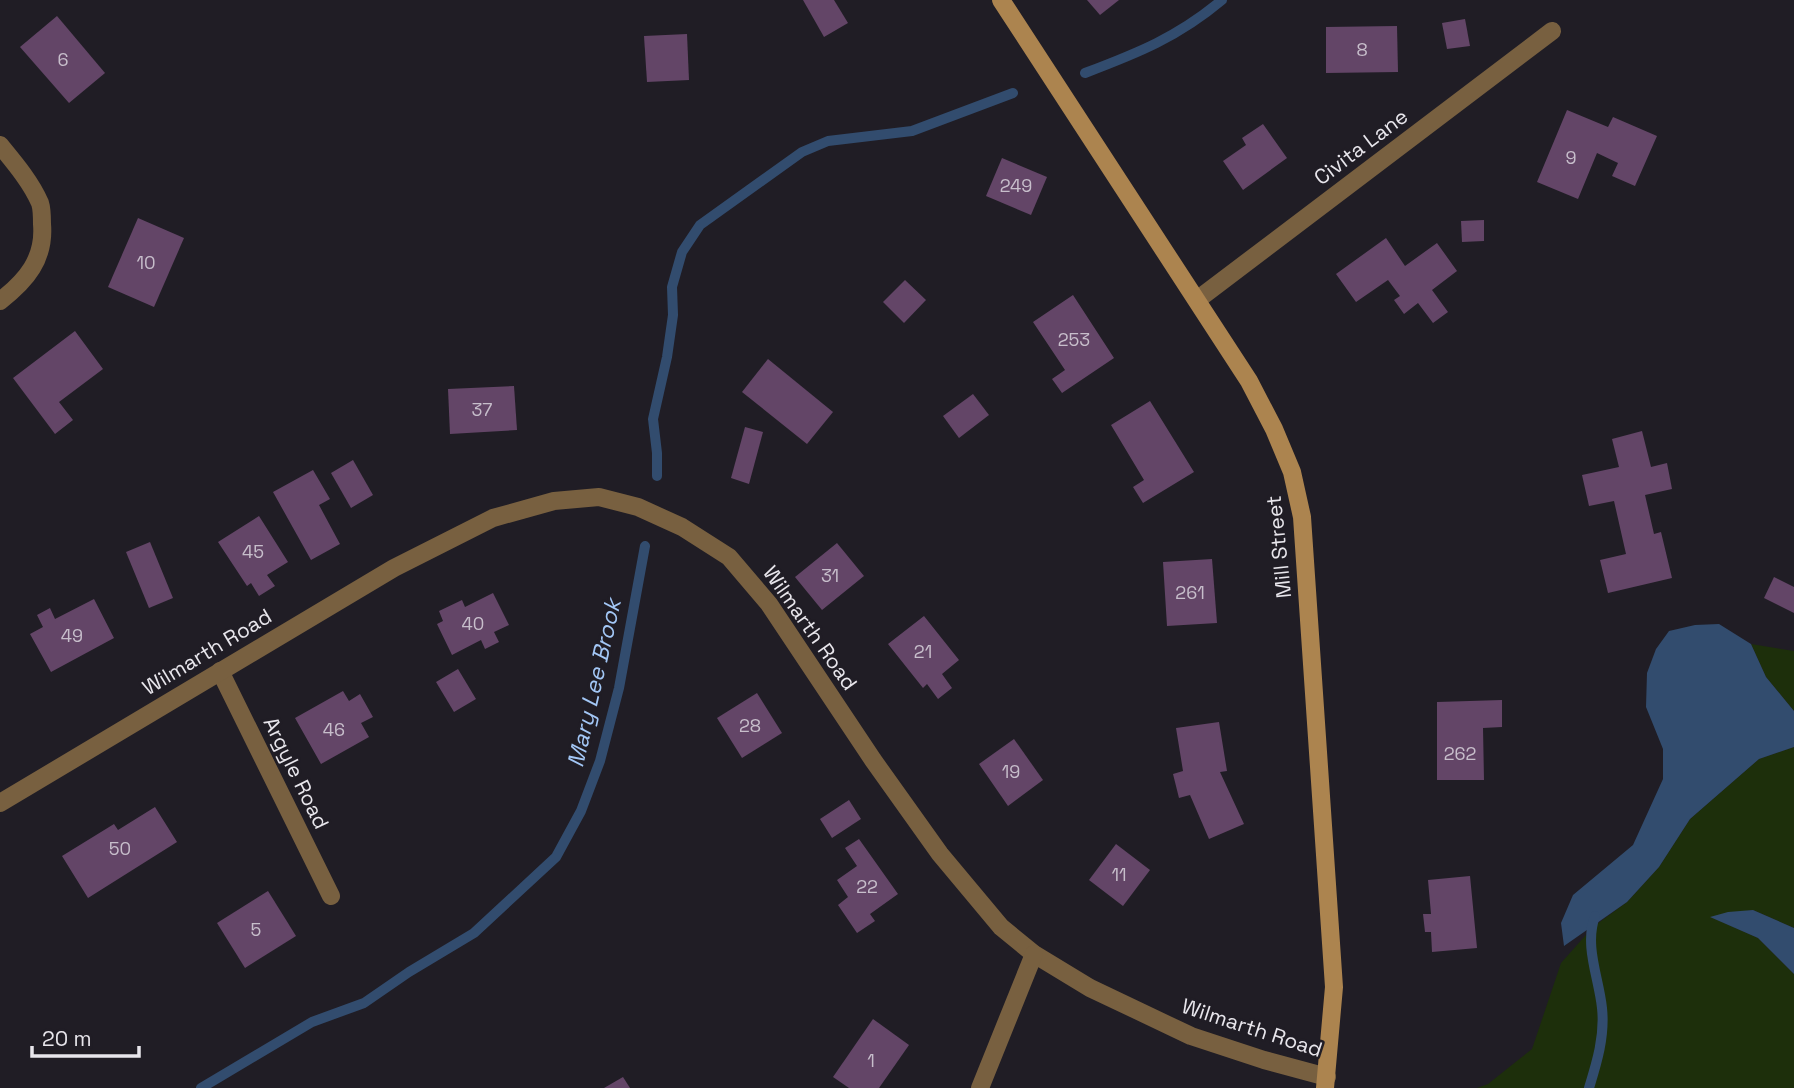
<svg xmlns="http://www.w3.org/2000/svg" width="1794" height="1088" viewBox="0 0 1794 1088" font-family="'Space Grotesk',sans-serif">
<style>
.green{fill:#1d2f0b}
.water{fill:#324c6e}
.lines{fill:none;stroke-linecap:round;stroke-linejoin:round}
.stream{stroke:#324c6e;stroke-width:10}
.building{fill:#634567}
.street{stroke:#786040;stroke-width:18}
.secondary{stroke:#ac844f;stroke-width:18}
.labels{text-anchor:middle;stroke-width:5;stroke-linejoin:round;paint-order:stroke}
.number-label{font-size:18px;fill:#c7becb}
.street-label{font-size:21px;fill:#e8e6ec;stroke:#201d25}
.water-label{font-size:23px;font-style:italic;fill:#a3c7f6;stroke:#201d25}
</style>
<rect width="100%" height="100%" fill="#201d25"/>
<g class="green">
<path d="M 1751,644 L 1794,651 L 1794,711 L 1766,677 Z"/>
<path d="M 1794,747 L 1794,928 L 1753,910 L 1711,917 L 1758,938 L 1794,974 L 1794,1088 L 1477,1088 L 1488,1084 L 1532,1049 L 1561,963 L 1593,927 L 1627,902 L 1659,867 L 1690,819 L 1759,759 Z"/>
</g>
<g class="water">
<path d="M 1719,624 L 1751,644 L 1766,677 L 1794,711 L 1794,747 L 1759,759 L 1690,819 L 1659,867 L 1627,902 L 1564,946 L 1561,923 L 1573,895 L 1633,845 L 1663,779 L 1663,749 L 1646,707 L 1647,673 L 1656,649 L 1669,631 L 1695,625 Z"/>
<path d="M 1753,910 L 1794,928 L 1794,974 L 1758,938 L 1710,917 L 1728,912 Z"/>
</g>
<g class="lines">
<g class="stream">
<path d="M 1085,73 C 1138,53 1178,37 1222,0"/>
<path d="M 657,476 L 657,453 L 653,419 L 667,357 L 673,315 L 672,287 L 682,252 L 700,225 L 802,152 L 828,141 L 912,131 L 1013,93"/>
<path d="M 201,1088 L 312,1022 L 364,1003 L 409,972 L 474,933 L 556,857 L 581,811 L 600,761 L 619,688 L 645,546"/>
<path d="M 1589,1088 C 1597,1062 1605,1036 1602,1008 C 1599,978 1584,946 1595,916"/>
</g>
</g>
<g class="building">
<path d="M 803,0 L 834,0 L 848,23 L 824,37 Z"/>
<path d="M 1087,0 L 1119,0 L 1100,15 Z"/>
<path d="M 57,16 L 105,73 L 69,103 L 20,47 Z"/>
<path d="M 1465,19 L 1470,46 L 1447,49 L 1442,23 Z"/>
<path d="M 1397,26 L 1398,72 L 1326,73 L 1326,27 Z"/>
<path d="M 687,34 L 689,80 L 647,82 L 644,36 Z"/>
<path d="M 1567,110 L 1608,127 L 1613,117 L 1657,136 L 1635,186 L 1612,176 L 1618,163 L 1597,153 L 1578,199 L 1537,182 Z"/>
<path d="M 1263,124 L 1287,158 L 1243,190 L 1223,161 L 1246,145 L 1242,138 Z"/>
<path d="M 1002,158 L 1047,177 L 1031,215 L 986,196 Z"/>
<path d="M 138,218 L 184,238 L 154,307 L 108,287 Z"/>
<path d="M 1484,220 L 1484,241 L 1462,242 L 1461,221 Z"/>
<path d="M 1386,238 L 1405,266 L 1437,243 L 1457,271 L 1432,290 L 1448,312 L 1433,323 L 1418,303 L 1404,314 L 1394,300 L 1400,296 L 1388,280 L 1356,302 L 1336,274 Z"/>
<path d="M 905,280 L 926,300 L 904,323 L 883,302 Z"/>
<path d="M 1073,295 L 1114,358 L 1062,393 L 1052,379 L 1065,370 L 1033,322 Z"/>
<path d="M 75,331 L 103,369 L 59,402 L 73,420 L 55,434 L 13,378 Z"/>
<path d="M 768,359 L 833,412 L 807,444 L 742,392 Z"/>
<path d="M 514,386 L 517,430 L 450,434 L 448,389 Z"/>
<path d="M 973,394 L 989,415 L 959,438 L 943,416 Z"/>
<path d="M 1150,401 L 1194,472 L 1143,503 L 1133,487 L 1144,480 L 1111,425 Z"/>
<path d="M 745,427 L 763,432 L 749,484 L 731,478 Z"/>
<path d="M 1642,431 L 1651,467 L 1667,463 L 1672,489 L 1645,495 L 1654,534 L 1661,532 L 1672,578 L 1608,593 L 1600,560 L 1626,554 L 1614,501 L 1589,506 L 1582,475 L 1619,467 L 1612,439 Z"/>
<path d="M 353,460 L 373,495 L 351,508 L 331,473 Z"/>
<path d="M 313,470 L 330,499 L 319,505 L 340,544 L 311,560 L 273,492 Z"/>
<path d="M 259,516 L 288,562 L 267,575 L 275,586 L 259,596 L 251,583 L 247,586 L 218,542 Z"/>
<path d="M 150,542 L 173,598 L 149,608 L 126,552 Z"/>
<path d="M 837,543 L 864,576 L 822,610 L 795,577 Z"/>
<path d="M 1212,559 L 1217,623 L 1167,626 L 1163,562 Z"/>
<path d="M 1774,577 L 1794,587 L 1794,613 L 1764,598 Z"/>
<path d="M 493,593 L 509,625 L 494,632 L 499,642 L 485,649 L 481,640 L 452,655 L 437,624 L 443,621 L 439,611 L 462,600 L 465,607 Z"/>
<path d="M 94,599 L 114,638 L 51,672 L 30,634 L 43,627 L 37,615 L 50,608 L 55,619 Z"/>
<path d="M 924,616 L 959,660 L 942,674 L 952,688 L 938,699 L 927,684 L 923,688 L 888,644 Z"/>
<path d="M 458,669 L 476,699 L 454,712 L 436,682 Z"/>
<path d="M 343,691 L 349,701 L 360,694 L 373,717 L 361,723 L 369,737 L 321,764 L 295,718 Z"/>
<path d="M 757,693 L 782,733 L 742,758 L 717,718 Z"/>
<path d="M 1502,700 L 1502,727 L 1483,728 L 1484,780 L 1437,780 L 1437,702 Z"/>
<path d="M 1219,722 L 1227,771 L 1220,772 L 1244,824 L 1209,839 L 1190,795 L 1179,798 L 1173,774 L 1183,771 L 1176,728 Z"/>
<path d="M 1014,739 L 1043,780 L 1008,806 L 979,764 Z"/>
<path d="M 849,800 L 861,819 L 832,838 L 820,819 Z"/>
<path d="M 155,807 L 177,842 L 88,898 L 62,856 L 114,824 L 118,830 Z"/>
<path d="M 859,839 L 898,894 L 870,914 L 875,921 L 857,933 L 838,905 L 848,897 L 837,880 L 857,866 L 845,848 Z"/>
<path d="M 1116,844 L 1150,870 L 1123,906 L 1089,880 Z"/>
<path d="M 1470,876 L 1477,948 L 1432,952 L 1431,932 L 1425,932 L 1423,914 L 1431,914 L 1428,880 Z"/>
<path d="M 268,891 L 296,936 L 245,968 L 217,923 Z"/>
<path d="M 873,1019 L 909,1045 L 879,1088 L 849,1088 L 833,1077 Z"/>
<path d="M 623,1077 L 630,1088 L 604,1088 Z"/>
</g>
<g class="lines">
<g class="street">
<path d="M 0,145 C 14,162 31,182 40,203 C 42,209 42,218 42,224 C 45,259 26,281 0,301"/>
<path d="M 1197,300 L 1552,31"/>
<path d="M 220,671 L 331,896"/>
<path d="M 0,803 L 394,568 L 493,518 L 554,501 L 599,497 L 638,507 L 682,527 L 729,557 L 769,604 L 873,760 L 940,854 L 1001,927 L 1034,954 L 1090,988 L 1191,1036 L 1264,1060 L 1327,1077"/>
<path d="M 980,1088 L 1034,954"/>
</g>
<path class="secondary" d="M 1001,0 L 1249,381 L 1274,429 L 1292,472 L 1302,517 L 1334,987 L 1325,1088"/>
</g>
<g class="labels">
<g class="number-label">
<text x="1362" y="56">8</text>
<text x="63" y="66">6</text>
<text x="1571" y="164">9</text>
<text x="1016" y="192">249</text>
<text x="146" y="269">10</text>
<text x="1074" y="346">253</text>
<text x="482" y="416">37</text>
<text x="253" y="558">45</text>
<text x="830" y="582">31</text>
<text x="1190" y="599">261</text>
<text x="473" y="630">40</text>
<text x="72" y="642">49</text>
<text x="923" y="658">21</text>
<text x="750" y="732">28</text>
<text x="334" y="736">46</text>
<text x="1460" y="760">262</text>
<text x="1011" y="778">19</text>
<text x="120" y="855">50</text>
<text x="1119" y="881">11</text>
<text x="867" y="893">22</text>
<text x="256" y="936">5</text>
<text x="871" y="1067">1</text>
</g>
<g class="street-label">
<text transform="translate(1361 147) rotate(-37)" y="7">Civita Lane</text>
<text transform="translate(1279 547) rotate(-96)" y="7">Mill Street</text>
<text transform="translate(810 628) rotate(55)" y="7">Wilmarth Road</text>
<text transform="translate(207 652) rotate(-31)" y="7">Wilmarth Road</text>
<text transform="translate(296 773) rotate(64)" y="7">Argyle Road</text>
<text transform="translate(1252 1028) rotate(18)" y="7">Wilmarth Road</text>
</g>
<g class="water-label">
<text transform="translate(594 683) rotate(-77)" y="8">Mary Lee Brook</text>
</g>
</g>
<path d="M32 1046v10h107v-10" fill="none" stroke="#e8e6ec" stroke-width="3.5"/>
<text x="42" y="1046" font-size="21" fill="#e8e6ec" stroke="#201d25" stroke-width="5" paint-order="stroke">20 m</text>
</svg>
